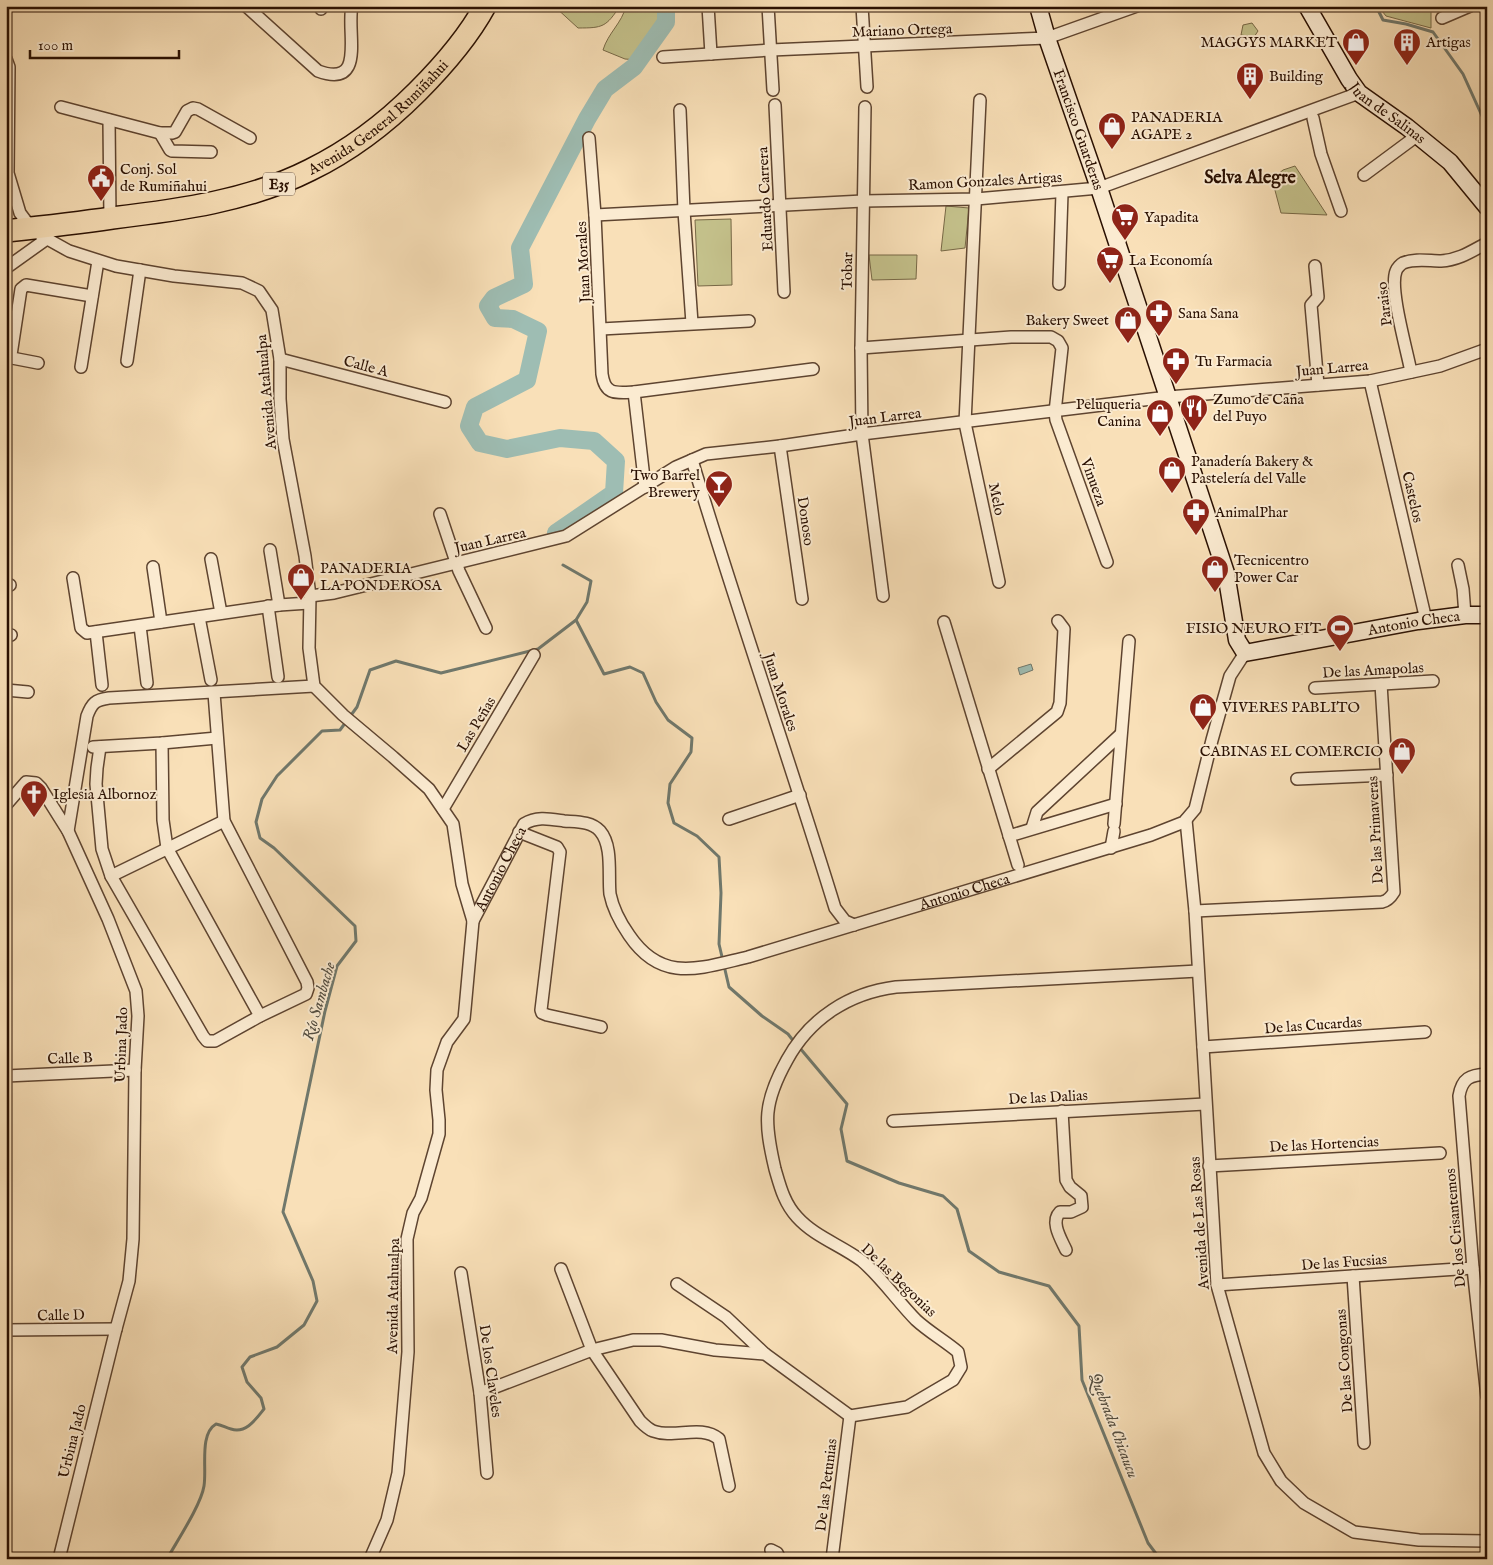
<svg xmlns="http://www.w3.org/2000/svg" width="1493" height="1565" viewBox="0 0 1493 1565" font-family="'IM FELL English',serif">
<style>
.green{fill:#c4c18b;stroke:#776846}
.water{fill:#9ebdb3;stroke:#70786c}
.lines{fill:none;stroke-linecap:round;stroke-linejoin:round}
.stream{stroke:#70786c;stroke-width:3}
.river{stroke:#9ebdb3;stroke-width:18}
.street-casing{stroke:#5e4430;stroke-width:14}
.secondary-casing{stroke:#2a1002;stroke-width:19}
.highway-casing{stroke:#2a1002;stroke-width:24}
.street{stroke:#fbebd1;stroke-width:11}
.secondary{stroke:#fbebd1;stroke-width:16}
.highway{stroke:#f9e0b8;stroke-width:21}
.labels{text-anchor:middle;stroke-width:4;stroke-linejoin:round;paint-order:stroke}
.shield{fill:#fbebd1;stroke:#695240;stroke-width:1}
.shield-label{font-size:14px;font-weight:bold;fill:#2a1002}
.street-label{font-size:15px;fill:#2a1002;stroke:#fbebd1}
.poi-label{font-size:15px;fill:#2a1002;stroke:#fbebd1;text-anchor:start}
.water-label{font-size:16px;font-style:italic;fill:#534d40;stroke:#fbebd1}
.quarter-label{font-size:18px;font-weight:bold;fill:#2a1002;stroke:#fbebd1}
</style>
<rect width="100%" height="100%" fill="#f9e0b8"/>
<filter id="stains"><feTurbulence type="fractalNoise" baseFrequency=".004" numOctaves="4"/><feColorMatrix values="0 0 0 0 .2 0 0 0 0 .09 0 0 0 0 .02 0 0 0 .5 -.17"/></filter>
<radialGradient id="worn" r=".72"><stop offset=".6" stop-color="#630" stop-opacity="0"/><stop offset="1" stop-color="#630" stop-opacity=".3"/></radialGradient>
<g class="green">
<path d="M 554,6 L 620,6 C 606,27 603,28 578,28 Z"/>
<path d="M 626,6 L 659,6 L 659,21 L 639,60 L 625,59 L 603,50 C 608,33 622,23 626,6 Z"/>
<path d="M 1381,6 L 1431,6 L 1431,28 L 1386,16 L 1382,11 Z"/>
<path d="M 1252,23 L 1258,31 L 1254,37 L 1241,35 L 1243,25 Z"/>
<path d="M 1295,166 L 1327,215 L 1281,213 L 1272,179 L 1283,170 Z"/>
<path d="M 946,206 L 969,208 L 965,248 L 941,251 Z"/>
<path d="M 731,219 L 732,285 L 698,286 L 695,220 Z"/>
<path d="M 869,255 L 917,255 L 916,279 L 872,280 Z"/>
</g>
<path class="water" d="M 1031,664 L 1033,670 L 1020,675 L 1018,668 Z"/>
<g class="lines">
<g class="stream">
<path d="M 1376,6 L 1383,20 L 1406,24 L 1433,32 L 1463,74 L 1487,127"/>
<path d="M 576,620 L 604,674 L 630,667 L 643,673 L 656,702 L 668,720 L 692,738 L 691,752 L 670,784 L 668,803 L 674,823 L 697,836 L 719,857 L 721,893 L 719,944 L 729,987 L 762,1016 L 788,1034 L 795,1043"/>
<path d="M 799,1047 L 847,1104 L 841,1129 L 847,1161 L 899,1183 L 943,1196 L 957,1209 L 969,1251 L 999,1272 L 1049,1286 L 1079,1326 L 1082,1380 L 1148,1543 L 1160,1559"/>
<path d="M 167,1559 C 177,1541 201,1505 204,1486 C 207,1468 199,1434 216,1424 C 222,1425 226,1428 231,1429 C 246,1434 256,1419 264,1409 L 261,1398 L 247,1382 L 242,1367 L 250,1357 L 277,1347 L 304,1325 L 317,1301 L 313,1281 L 283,1212 L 325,1011 L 337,966 L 356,941 L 355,926 L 274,848 L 260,838 L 256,822 L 262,799 L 277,776 L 322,731 L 340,730 L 357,707 L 370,670 L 396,661 L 441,673 L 538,649 L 576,620 L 587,602 L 591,581 L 563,565"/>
</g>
<path class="river" d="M 556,533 L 614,493 L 616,461 L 594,441 L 560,438 L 507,449 L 480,443 L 469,426 L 475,407 L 527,380 L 538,331 L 513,319 L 495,318 L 488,306 L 494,298 L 524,284 L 520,248 L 587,119 L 605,89 L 634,67 L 666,22 L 666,6"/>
<g class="street-casing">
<g id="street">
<path d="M 246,6 L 318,71 C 367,89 346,32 352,6"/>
<path d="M 321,6 L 321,9"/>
<path d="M 708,6 L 711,54"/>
<path d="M 768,6 L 773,90"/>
<path d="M 862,6 L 867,87"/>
<path d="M 1442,18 L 1470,6"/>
<path d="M 663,57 L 771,50 L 1047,38 L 1137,6"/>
<path d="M 6,59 L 9,67 L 8,173 L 20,213 L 26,221 L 42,236 L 69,251 L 116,266 L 174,276 L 242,283 L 259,291 L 272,310 L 280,359 L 280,399 L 283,439 L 305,556 L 310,596 L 309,648 L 314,686 L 343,715 L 393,757 L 429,789 L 453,824 L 462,884 L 473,921 L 465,1009 L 464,1019 L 447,1042 L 437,1070 L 436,1090 L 439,1120 L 439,1134 L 421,1198 L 413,1213 L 407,1239 L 408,1352 L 398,1473 L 387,1520 L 370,1559"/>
<path d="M 980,100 L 965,423 L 999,582"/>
<path d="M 775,105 L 784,292"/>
<path d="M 61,107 L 160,133 L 172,133 L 175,132 L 187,111 L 193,108 L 198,109 L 250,138"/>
<path d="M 865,107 L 861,348 L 862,434 L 883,596"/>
<path d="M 680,110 L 684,211 L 692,323"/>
<path d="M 1313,118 L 1321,154 L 1341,211"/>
<path d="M 109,120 L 110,219"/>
<path d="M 160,133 L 170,150 L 172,151 L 211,152"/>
<path d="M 589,138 L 595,215 L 602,374 C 605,395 615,393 634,392 L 813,369"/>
<path d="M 1364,175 L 1418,135"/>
<path d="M 595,215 L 863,201 L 976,199 L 1099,188 L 1359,93"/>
<path d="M 1315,266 L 1318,297 L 1311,305 L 1318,385"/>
<path d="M 6,268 L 48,238"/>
<path d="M 1059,284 L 1062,193"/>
<path d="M 601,329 L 749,321"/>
<path d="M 861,348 L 1011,337 L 1051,337 L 1058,341 L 1062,348 L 1055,412 L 1056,420 L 1107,562"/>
<path d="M 280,359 L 445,402"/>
<path d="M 127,361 L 140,270"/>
<path d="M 38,363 L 12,358 L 11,355 L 21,289 L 26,285 L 92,296"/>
<path d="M 81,367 L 98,261"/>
<path d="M 1411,372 C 1407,350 1389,289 1396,271 C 1397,268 1401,264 1403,263 C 1415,258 1429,261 1441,261 C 1459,260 1472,251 1487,243"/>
<path d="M 1370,381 L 1426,620"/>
<path d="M 634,392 L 645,487"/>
<path d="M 780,446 L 802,599"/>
<path d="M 692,460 C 737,610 789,758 835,908 L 845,921 L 854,925"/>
<path d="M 440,514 L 459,571 L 486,628"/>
<path d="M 270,550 L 279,605"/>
<path d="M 211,559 L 221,613"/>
<path d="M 1458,565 L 1463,589 L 1465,615"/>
<path d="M 153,567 L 161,622"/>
<path d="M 73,578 L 81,628 L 87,633 L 279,605 L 309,603"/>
<path d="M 6,585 L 10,585"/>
<path d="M 310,596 L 334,593 L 566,536 L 676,467 L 706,454 L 780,446 L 862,434 L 1168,397 L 1370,381 L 1440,366 L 1487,349"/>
<path d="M 268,606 L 278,677"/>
<path d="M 199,617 L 211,680"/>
<path d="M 944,622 L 1018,865"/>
<path d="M 140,626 L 147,683"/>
<path d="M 96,632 L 102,685"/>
<path d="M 6,634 L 11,635"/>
<path d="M 1315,688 L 1433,681"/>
<path d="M 6,690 L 28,692"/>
<path d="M 162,743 L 163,820 L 167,848 L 260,1016"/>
<path d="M 93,747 L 162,743 L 217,738"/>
<path d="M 100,747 L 97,768 L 96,784 L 102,849 L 111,876 L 203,1036 L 207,1041 L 215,1041 L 260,1016 L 306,994 L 308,988 L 307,982 L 224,821 L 214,693"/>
<path d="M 988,769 L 1057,712 L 1060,703 L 1064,629 L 1058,621"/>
<path d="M 1297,779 L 1387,775"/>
<path d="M 6,805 L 26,782 L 36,783 L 41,788 L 68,831 L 108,919 L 136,991 L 138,1016 L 135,1070 L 133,1239 L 129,1281 L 116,1329 L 59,1559"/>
<path d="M 443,809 L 534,655"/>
<path d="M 729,819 L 800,795"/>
<path d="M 1186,820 L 1195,911 L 1217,1285 L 1264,1453 L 1281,1481 L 1304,1503 L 1354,1532 L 1419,1540 L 1487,1541"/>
<path d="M 1114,824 L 1129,641"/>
<path d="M 1032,828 L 1037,812 L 1120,735"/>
<path d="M 68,831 L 87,716 C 92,703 95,700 109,698 L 314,686"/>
<path d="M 519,832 L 557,847 L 560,852 L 541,1010 L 542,1013 L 547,1015 L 601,1027"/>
<path d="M 1009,836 L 1116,804"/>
<path d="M 1111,848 L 1114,831"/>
<path d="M 111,876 L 224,821"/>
<path d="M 1195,911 L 1382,902 C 1388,901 1391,897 1394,892 L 1381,684"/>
<path id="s1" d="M 473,921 L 524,824 C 537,816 550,819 564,821 C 576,822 591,821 600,831 C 613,846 608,875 610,894 C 613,909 620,922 629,935 C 662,984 700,968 748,957 L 1151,835 L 1184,822 L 1195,809 L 1212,740 L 1230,676 L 1245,653"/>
<path d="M 1203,1047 L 1425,1032"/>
<path d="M 1487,1074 C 1470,1075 1462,1078 1459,1096 L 1473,1268 L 1487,1397"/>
<path d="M 6,1076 L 135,1070"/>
<path d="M 1062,1111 L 1066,1180 L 1070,1187 L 1081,1196 L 1082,1207 L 1071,1212 L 1060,1212 C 1050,1222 1061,1239 1066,1250"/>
<path d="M 893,1121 L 1205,1104"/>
<path d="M 1209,1166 L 1440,1153"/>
<path d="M 561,1269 L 592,1350 L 640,1421 C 644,1425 648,1429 653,1431 C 674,1439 701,1424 719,1439 L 729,1486"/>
<path d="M 461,1273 L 480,1393 L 487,1473"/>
<path d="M 1353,1276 L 1364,1443"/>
<path d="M 677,1284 L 726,1317 L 765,1354"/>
<path d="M 1217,1285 L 1473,1268"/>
<path d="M 6,1330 L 116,1329"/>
<path d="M 480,1393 L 592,1350 L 633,1340 L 661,1340 L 715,1350 L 765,1354 L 850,1416 L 907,1407 L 953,1380 L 961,1367 L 958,1352 C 945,1341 929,1332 916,1320 C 898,1302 882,1278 862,1261 C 841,1245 815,1237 797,1217 C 784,1203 780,1186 775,1169 C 764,1122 763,1103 787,1060 C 810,1018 849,993 896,987 L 1198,971"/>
<path d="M 771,1550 L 777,1553 L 780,1559"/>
<path d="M 832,1559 L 850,1416"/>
</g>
</g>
<g class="secondary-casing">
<g id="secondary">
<path id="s2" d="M 1038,6 L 1047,38 L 1099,188 L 1226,573 L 1237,640 L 1245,653 L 1418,621 L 1465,615 L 1487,615"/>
<path id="s3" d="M 1307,6 L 1349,79 L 1359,93 L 1407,127 L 1450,162 L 1487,207"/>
</g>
</g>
<g class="highway-casing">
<g id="highway">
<path id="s4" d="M 6,231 C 42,227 77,223 112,218 C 179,210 249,201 310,170 C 351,150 385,124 417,92 C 443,66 467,39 485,6"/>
</g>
</g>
<use href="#street" class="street"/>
<use href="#secondary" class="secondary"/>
<use href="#highway" class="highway"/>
</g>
<defs>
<g id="shop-pin" transform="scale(1.4375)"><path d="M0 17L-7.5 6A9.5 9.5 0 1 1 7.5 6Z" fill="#8f2418" stroke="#fbebd1"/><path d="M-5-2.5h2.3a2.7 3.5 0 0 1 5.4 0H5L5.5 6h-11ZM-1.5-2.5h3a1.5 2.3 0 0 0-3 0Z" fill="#fff"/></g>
<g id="building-pin" transform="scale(1.4375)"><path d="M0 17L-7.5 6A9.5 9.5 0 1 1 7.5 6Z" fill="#8f2418" stroke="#fbebd1"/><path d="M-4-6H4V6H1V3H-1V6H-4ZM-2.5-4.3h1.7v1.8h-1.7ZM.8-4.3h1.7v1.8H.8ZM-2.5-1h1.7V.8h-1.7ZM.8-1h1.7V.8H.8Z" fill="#fff"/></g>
<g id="civic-pin" transform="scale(1.4375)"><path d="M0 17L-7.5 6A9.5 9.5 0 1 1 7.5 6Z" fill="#8f2418" stroke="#fbebd1"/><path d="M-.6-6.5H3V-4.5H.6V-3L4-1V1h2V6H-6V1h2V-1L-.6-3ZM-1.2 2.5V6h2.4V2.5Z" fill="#fff"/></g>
<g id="supermarket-pin" transform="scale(1.4375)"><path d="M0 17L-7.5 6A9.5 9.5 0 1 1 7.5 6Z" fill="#8f2418" stroke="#fbebd1"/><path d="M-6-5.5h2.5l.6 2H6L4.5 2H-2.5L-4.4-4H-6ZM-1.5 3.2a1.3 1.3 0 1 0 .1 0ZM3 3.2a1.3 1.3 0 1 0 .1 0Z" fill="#fff"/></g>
<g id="pharmacy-pin" transform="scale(1.4375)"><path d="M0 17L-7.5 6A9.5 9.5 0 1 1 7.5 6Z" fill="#8f2418" stroke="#fbebd1"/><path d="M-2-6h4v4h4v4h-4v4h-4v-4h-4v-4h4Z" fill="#fff"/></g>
<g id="restaurant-pin" transform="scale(1.4375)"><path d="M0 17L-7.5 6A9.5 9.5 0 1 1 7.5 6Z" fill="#8f2418" stroke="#fbebd1"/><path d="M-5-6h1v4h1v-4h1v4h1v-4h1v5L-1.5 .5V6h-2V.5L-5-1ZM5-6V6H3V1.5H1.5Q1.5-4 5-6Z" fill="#fff"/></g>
<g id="bar-pin" transform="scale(1.4375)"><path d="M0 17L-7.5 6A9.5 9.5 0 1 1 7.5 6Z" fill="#8f2418" stroke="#fbebd1"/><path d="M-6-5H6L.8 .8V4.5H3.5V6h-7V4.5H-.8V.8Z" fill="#fff"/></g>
<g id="stadium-pin" transform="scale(1.4375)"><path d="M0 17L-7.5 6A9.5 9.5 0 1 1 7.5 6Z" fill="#8f2418" stroke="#fbebd1"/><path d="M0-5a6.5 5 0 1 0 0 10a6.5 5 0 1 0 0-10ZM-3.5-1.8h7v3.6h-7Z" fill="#fff"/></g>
<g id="church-pin" transform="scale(1.4375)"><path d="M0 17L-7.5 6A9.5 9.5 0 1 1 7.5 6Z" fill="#8f2418" stroke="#fbebd1"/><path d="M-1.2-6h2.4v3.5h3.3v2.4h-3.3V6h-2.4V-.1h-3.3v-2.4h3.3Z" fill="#fff"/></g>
</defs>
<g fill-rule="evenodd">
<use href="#shop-pin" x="1356" y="42"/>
<use href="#building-pin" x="1407" y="42"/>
<use href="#building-pin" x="1250" y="76"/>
<use href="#shop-pin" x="1112" y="126"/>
<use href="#civic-pin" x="101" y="178"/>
<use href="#supermarket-pin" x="1125" y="217"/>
<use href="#supermarket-pin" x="1110" y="260"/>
<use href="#pharmacy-pin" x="1159" y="313"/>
<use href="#shop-pin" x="1128" y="320"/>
<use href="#pharmacy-pin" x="1176" y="361"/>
<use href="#restaurant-pin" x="1194" y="408"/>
<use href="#shop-pin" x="1160" y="413"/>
<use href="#shop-pin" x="1172" y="470"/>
<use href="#bar-pin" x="719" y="484"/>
<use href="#pharmacy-pin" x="1196" y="512"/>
<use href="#shop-pin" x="1215" y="569"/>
<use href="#shop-pin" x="301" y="577"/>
<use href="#stadium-pin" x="1340" y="628"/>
<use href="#shop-pin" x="1203" y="707"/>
<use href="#shop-pin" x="1402" y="751"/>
<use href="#church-pin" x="34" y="794"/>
</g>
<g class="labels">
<rect class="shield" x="263" y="172.5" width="32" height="23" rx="4"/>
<g class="shield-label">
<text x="279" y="189">E35</text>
</g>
<g class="street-label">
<text transform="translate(902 30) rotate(-2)" y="5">Mariano Ortega</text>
<text dy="5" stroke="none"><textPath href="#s3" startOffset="136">Juan de Salinas</textPath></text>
<text dy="5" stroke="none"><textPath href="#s4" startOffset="398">Avenida General Rumiñahui</textPath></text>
<text dy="5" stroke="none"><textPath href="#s2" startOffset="130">Francisco Guarderas</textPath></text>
<text transform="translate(985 181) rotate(-3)" y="5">Ramon Gonzales Artigas</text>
<text transform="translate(765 199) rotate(-93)" y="5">Eduardo Carrera</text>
<text transform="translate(583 262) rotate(-93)" y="5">Juan Morales</text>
<text transform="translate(847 271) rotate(-89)" y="5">Tobar</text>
<text transform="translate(1384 304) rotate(-97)" y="5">Paraiso</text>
<text transform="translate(366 366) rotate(15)" y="5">Calle A</text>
<text transform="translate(1332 368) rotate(-5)" y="5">Juan Larrea</text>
<text transform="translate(266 392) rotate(-95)" y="5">Avenida Atahualpa</text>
<text transform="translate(885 417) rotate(-7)" y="5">Juan Larrea</text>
<text transform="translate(1094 482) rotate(70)" y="5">Vinueza</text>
<text transform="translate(1413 497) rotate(77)" y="5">Castelos</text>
<text transform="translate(997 499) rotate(78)" y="5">Melo</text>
<text transform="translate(806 521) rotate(82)" y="5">Donoso</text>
<text transform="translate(490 540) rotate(-13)" y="5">Juan Larrea</text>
<text dy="5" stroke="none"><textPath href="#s2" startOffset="852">Antonio Checa</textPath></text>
<text transform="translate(1373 670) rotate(-3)" y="5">De las Amapolas</text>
<text transform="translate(781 692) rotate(72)" y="5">Juan Morales</text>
<text transform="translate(476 724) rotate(-59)" y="5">Las Peñas</text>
<text transform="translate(1375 830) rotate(-93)" y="5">De las Primaveras</text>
<text dy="5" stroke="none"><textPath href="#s1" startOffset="59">Antonio Checa</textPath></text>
<text dy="5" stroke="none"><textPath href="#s1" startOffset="658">Antonio Checa</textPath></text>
<text transform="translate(1313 1025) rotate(-4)" y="5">De las Cucardas</text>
<text transform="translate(121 1045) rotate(-88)" y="5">Urbina Jado</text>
<text transform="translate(70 1058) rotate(-2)" y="5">Calle B</text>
<text transform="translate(1048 1097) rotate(-3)" y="5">De las Dalias</text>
<text transform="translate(1324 1144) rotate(-3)" y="5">De las Hortencias</text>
<text transform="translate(1199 1223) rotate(-94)" y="5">Avenida de Las Rosas</text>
<text transform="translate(1455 1228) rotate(-95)" y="5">De los Crisantemos</text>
<text transform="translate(1344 1262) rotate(-4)" y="5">De las Fucsias</text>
<text transform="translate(899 1280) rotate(44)" y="5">De las Begonias</text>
<text transform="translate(393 1296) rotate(-89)" y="5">Avenida Atahualpa</text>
<text transform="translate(61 1315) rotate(-1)" y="5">Calle D</text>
<text transform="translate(1344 1361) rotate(-94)" y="5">De las Congonas</text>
<text transform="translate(491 1371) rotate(82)" y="5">De los Claveles</text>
<text transform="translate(72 1441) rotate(-76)" y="5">Urbina Jado</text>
<text transform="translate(826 1485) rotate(-83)" y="5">De las Petunias</text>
</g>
<g class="poi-label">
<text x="1337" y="47" text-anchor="end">MAGGYS MARKET</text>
<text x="1426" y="47">Artigas</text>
<text x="1269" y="81">Building</text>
<text x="1131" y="122">PANADERIA<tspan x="1131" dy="17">AGAPE 2</tspan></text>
<text x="120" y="174">Conj. Sol<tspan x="120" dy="17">de Rumiñahui</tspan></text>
<text x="1144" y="222">Yapadita</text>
<text x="1129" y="265">La Economía</text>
<text x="1178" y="318">Sana Sana</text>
<text x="1109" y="325" text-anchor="end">Bakery Sweet</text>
<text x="1195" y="366">Tu Farmacia</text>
<text x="1213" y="404">Zumo de Caña<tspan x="1213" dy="17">del Puyo</tspan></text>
<text x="1141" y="409" text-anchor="end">Peluqueria<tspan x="1141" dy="17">Canina</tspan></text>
<text x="1191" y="466">Panadería Bakery &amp;<tspan x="1191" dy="17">Pastelería del Valle</tspan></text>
<text x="700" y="480" text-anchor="end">Two Barrel<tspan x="700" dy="17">Brewery</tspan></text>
<text x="1215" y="517">AnimalPhar</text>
<text x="1234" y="565">Tecnicentro<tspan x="1234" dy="17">Power Car</tspan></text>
<text x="320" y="573">PANADERIA<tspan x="320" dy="17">LA PONDEROSA</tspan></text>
<text x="1321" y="633" text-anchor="end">FISIO NEURO FIT</text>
<text x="1222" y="712">VIVERES PABLITO</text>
<text x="1383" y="756" text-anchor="end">CABINAS EL COMERCIO</text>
<text x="53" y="799">Iglesia Albornoz</text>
</g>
<g class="water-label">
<text transform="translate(318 1001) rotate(-74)" y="6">Río Sambache</text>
<text transform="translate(1115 1425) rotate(69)" y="6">Quebrada Chicaucu</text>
</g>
<g class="quarter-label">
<text x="1250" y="183">Selva Alegre</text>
</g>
</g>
<rect width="1493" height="1565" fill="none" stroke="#f9e0b8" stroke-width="25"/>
<rect x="8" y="8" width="1478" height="1550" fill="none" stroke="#2a1002" stroke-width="2.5"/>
<rect x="12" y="12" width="1468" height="1540" fill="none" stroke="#2a1002"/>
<path d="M30 50v8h149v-8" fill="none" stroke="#2a1002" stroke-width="2.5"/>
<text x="38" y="50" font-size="15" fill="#2a1002" stroke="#fbebd1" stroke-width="4" paint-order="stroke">100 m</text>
<rect width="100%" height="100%" filter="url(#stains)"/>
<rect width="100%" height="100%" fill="url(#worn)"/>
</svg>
